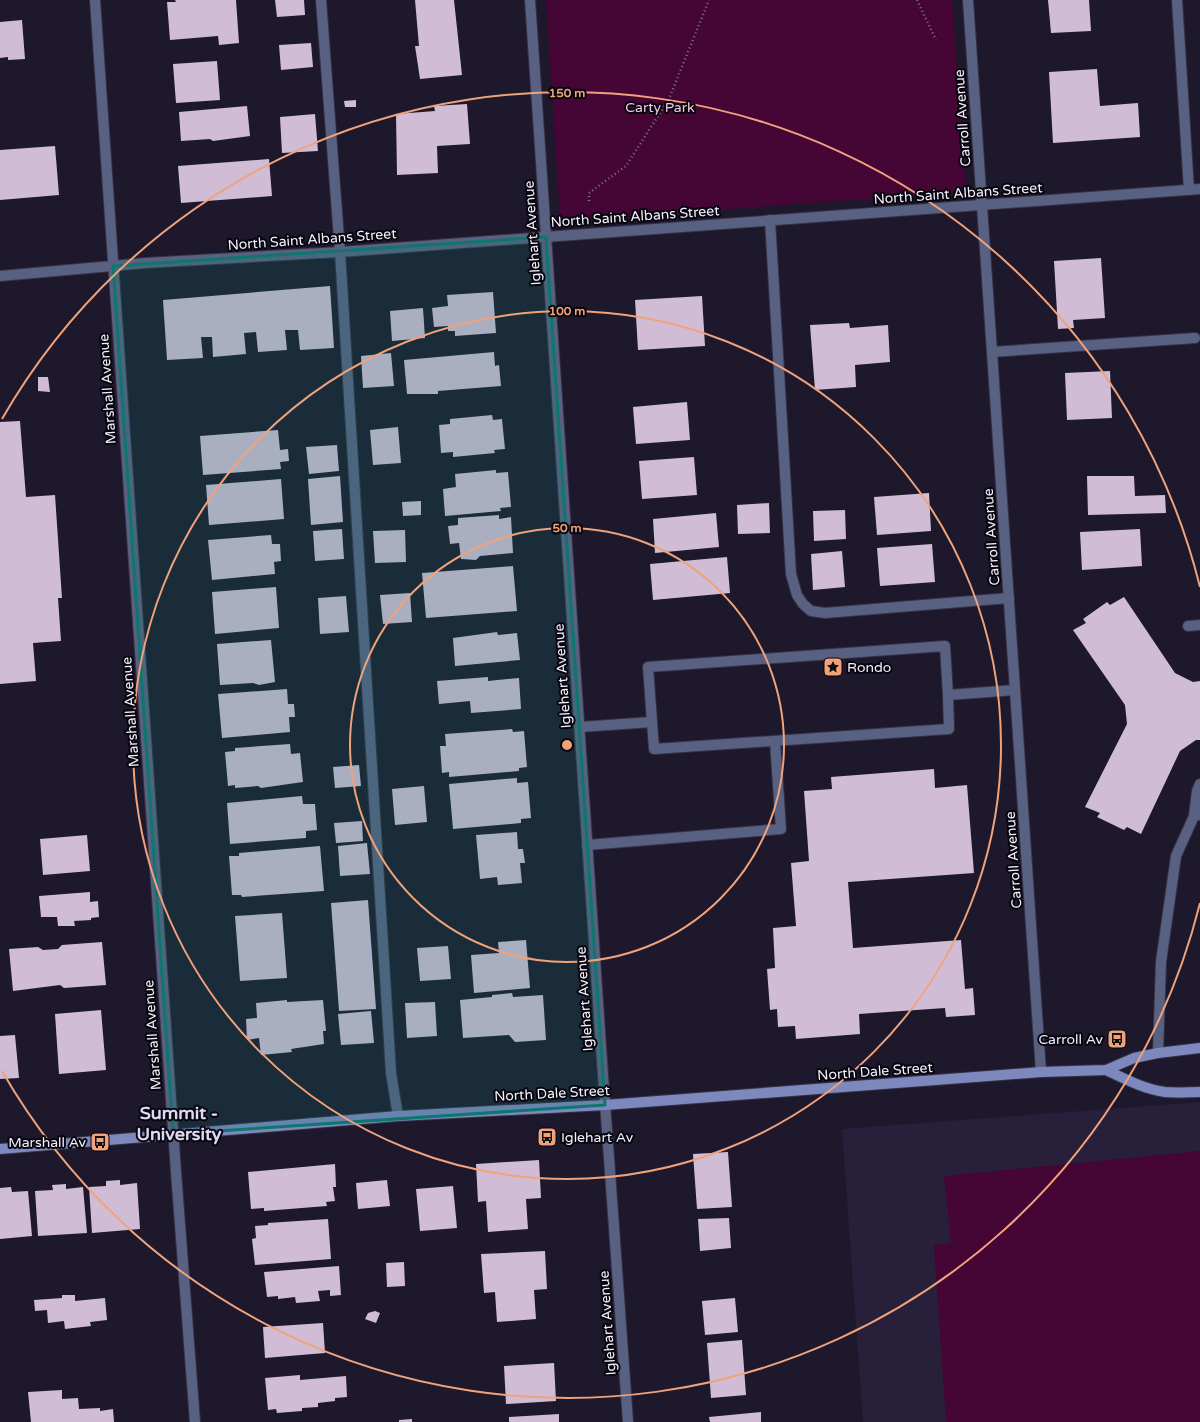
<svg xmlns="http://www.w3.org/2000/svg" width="1200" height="1422" viewBox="0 0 1200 1422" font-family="'Varela Round',sans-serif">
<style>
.built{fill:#28203a}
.green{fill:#450535}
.building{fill:#d0bdd5}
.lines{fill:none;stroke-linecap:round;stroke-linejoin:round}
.service-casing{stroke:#373245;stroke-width:12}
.minor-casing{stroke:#373245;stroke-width:12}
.tertiary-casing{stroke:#373245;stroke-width:12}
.secondary-casing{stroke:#373245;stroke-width:12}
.path{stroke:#797587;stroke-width:2.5;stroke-dasharray:1 3;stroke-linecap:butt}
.service{stroke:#596182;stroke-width:10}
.minor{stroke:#596182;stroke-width:10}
.tertiary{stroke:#596182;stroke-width:10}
.secondary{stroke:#7c88be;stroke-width:10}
.marked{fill:#0f766e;fill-opacity:0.2;stroke:#0f766e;stroke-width:3;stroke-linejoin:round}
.ring{fill:none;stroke:#f0a27a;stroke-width:2}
.labels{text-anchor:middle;stroke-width:4;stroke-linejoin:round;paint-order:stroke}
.park-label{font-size:14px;fill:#f5c9e4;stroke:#07050d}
.street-label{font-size:14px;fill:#f3f0fe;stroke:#07050d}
.poi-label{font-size:14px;fill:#f3f0fe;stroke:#07050d;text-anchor:start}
.district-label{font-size:18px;font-weight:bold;fill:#e0d9f5;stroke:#07050d}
.centre{fill:#f0a27a;stroke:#07050d;stroke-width:2}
.ring-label{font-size:12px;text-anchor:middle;font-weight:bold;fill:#f0a27a;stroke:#07050d;stroke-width:4;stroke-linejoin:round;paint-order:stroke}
</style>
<rect width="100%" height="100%" fill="#1d182c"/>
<path class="built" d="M 1200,1102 L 1200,1422 L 863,1422 L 842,1129 Z"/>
<g class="green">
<path d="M 546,0 L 952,0 L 966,192 L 560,221 Z"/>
<path d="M 1200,1151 L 1200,1422 L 946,1422 L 934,1245 L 951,1243 L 944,1176 Z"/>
</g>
<g class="building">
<path d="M 175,0 L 236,0 L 239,43 L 219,45 L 218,36 L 170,40 L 167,2 L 176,2 Z"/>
<path d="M 275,0 L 304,0 L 305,15 L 277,17 Z"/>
<path d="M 415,0 L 454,0 L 462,75 L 420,79 L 415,46 L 419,46 Z"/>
<path d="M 1048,0 L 1089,0 L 1091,31 L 1051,33 Z"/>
<path d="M 22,20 L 25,59 L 8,60 L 8,57 L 0,58 L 0,22 Z"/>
<path d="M 311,43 L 313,67 L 281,70 L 279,45 Z"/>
<path d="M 217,61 L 220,100 L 176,103 L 173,64 Z"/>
<path d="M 1097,69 L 1100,106 L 1138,103 L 1140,137 L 1053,143 L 1049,72 Z"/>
<path d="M 356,100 L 356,107 L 345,107 L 344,101 Z"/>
<path d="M 467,104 L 470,144 L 437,146 L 438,173 L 397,175 L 396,114 L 435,111 L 434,106 Z"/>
<path d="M 247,106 L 250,136 L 213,141 L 210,139 L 181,141 L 179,112 Z"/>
<path d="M 315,114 L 318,151 L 282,153 L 280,117 Z"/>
<path d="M 55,146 L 59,195 L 0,200 L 0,150 Z"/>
<path d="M 269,159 L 272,196 L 181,203 L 178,166 Z"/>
<path d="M 1101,258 L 1105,318 L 1073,320 L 1074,328 L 1058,329 L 1054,261 Z"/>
<path d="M 330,286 L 334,348 L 300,350 L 298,330 L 285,330 L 287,350 L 258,352 L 256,332 L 244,333 L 246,354 L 213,357 L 212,337 L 201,337 L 203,358 L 167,360 L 163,300 Z"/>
<path d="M 493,292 L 496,333 L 455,336 L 455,331 L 448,331 L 448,326 L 434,327 L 432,308 L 448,306 L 447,295 Z"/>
<path d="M 702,296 L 705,346 L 638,350 L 635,300 Z"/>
<path d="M 423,308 L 425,338 L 392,341 L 390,311 Z"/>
<path d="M 849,323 L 850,328 L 888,325 L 890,362 L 855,365 L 856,387 L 815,390 L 810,325 Z"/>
<path d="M 494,352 L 495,366 L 499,365 L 501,386 L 438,391 L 438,394 L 407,394 L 404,360 Z"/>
<path d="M 391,353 L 394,386 L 363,388 L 361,356 Z"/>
<path d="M 1110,371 L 1112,418 L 1067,420 L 1065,373 Z"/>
<path d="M 38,377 L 48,377 L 50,392 L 38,391 Z"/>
<path d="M 687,402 L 690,440 L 636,444 L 633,407 Z"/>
<path d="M 492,415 L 493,420 L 502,419 L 505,449 L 494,450 L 495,453 L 453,457 L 453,452 L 441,453 L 439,425 L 450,424 L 450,419 Z"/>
<path d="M 20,421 L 26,497 L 55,495 L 62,598 L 58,598 L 61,641 L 33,643 L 36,681 L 0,684 L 0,422 Z"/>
<path d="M 398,427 L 401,463 L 373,465 L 370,430 Z"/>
<path d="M 278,430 L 280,450 L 288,449 L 289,461 L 280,462 L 281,469 L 203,475 L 200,436 Z"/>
<path d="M 337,445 L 339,471 L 309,474 L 306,447 Z"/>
<path d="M 694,457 L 697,495 L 642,499 L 639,461 Z"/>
<path d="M 496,470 L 496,473 L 508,472 L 511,507 L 500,508 L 501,511 L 445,516 L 443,489 L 456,487 L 455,474 Z"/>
<path d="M 340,476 L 343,522 L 311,525 L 308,479 Z"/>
<path d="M 1087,476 L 1134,476 L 1135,496 L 1165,495 L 1166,513 L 1088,515 Z"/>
<path d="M 281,479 L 284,519 L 209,525 L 206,485 Z"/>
<path d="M 929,493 L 931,531 L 877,535 L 874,497 Z"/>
<path d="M 421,501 L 421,515 L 403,516 L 402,502 Z"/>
<path d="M 769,503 L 770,533 L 738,534 L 737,505 Z"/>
<path d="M 845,510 L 846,539 L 814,541 L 813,511 Z"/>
<path d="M 716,513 L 719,547 L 655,553 L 653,519 Z"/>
<path d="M 499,515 L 499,519 L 511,517 L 513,553 L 480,556 L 476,560 L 461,559 L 459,543 L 450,544 L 448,526 L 458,525 L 458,518 Z"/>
<path d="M 342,529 L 344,559 L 315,561 L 313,531 Z"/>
<path d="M 1140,529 L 1142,566 L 1082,570 L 1080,532 Z"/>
<path d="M 405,530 L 406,562 L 375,563 L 373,531 Z"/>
<path d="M 271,535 L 272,544 L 280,544 L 281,561 L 274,562 L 275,574 L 212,580 L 208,540 Z"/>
<path d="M 932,544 L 935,582 L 880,586 L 877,548 Z"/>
<path d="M 842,551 L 845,587 L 813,590 L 811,554 Z"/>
<path d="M 727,557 L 730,593 L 653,600 L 650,564 Z"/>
<path d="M 513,566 L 517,611 L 426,618 L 422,573 Z"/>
<path d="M 276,587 L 279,628 L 215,634 L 212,592 Z"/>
<path d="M 410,593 L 412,622 L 383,624 L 380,595 Z"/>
<path d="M 346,596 L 349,632 L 320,634 L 318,598 Z"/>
<path d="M 1124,597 L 1175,673 L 1193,682 L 1200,681 L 1200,740 L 1196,740 L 1180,751 L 1141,834 L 1127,827 L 1124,830 L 1097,817 L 1100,813 L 1085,807 L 1127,724 L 1125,705 L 1073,630 L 1086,623 L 1083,619 L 1107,602 L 1110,605 Z"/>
<path d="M 497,632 L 498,635 L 517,633 L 520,660 L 455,666 L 453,638 Z"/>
<path d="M 271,640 L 275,682 L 259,685 L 253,683 L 220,685 L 217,644 Z"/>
<path d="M 488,677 L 488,681 L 519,678 L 521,709 L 471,713 L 470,701 L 439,704 L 437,681 Z"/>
<path d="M 287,689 L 288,704 L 294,704 L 295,717 L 289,717 L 290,732 L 222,738 L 218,694 Z"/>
<path d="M 512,729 L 513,732 L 524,731 L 527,767 L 519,768 L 519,771 L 449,777 L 449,772 L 442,773 L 440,746 L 446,746 L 445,734 Z"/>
<path d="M 290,744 L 291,754 L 300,753 L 303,782 L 261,788 L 258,786 L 235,788 L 235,785 L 228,786 L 225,752 L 235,751 L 235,748 Z"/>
<path d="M 359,765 L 361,786 L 335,788 L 333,767 Z"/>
<path d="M 934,769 L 935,788 L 967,785 L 974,873 L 848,882 L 853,948 L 961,940 L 965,989 L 973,988 L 975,1015 L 946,1017 L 945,1008 L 859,1014 L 860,1034 L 796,1039 L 795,1026 L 778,1027 L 777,1009 L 770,1010 L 767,969 L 775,968 L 773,928 L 796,926 L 791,863 L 809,861 L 804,791 L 832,789 L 831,777 Z"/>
<path d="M 517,778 L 517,783 L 528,782 L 531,818 L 521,819 L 521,823 L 453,829 L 449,784 Z"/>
<path d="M 424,786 L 427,822 L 395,825 L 392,789 Z"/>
<path d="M 302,796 L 303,804 L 315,804 L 317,830 L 306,831 L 306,838 L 230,844 L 227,803 Z"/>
<path d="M 362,821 L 363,841 L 336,843 L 334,823 Z"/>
<path d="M 517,832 L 518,849 L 523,849 L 525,863 L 520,863 L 522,883 L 498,885 L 497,877 L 480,879 L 476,835 Z"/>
<path d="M 87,835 L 90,871 L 43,875 L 40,839 Z"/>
<path d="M 367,843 L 370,874 L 340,876 L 338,846 Z"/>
<path d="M 320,846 L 324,891 L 242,897 L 241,895 L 232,895 L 229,856 L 239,856 L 239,853 Z"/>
<path d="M 90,892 L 90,902 L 98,901 L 99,917 L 91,918 L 91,920 L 74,921 L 75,926 L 58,926 L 57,917 L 41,917 L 39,896 Z"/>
<path d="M 368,900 L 376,1009 L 339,1011 L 331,903 Z"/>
<path d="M 282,913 L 287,978 L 240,981 L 235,916 Z"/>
<path d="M 526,940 L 530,988 L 474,993 L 471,955 L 499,953 L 498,942 Z"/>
<path d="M 102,942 L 106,985 L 64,988 L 60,985 L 13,991 L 9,949 L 38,947 L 43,950 L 58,949 L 62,945 Z"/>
<path d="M 448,946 L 451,979 L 420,981 L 417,948 Z"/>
<path d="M 512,993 L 513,997 L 543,995 L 546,1040 L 515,1042 L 509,1035 L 463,1038 L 460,1000 L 492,997 L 492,995 Z"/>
<path d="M 287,1000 L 287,1002 L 323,1000 L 326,1031 L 323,1031 L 324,1044 L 291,1049 L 292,1052 L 261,1055 L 259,1038 L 247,1040 L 246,1019 L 257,1018 L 256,1003 Z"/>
<path d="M 435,1002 L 437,1036 L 407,1038 L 405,1003 Z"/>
<path d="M 101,1010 L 106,1070 L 59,1074 L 55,1014 Z"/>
<path d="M 371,1011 L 374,1043 L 341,1045 L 338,1014 Z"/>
<path d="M 15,1035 L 19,1078 L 0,1079 L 0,1036 Z"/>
<path d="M 728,1152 L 732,1207 L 697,1209 L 693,1154 Z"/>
<path d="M 539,1160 L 541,1198 L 526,1199 L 528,1229 L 488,1232 L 486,1201 L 478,1202 L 476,1164 Z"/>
<path d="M 335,1164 L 336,1187 L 333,1187 L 335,1201 L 326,1202 L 327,1206 L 264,1211 L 264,1208 L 251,1209 L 248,1172 Z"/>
<path d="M 120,1180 L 120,1185 L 137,1183 L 140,1229 L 92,1233 L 89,1187 L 106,1186 L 106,1181 Z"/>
<path d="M 387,1180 L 390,1206 L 358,1209 L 356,1183 Z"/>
<path d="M 66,1184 L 66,1189 L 83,1187 L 87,1233 L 38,1236 L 35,1191 L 53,1190 L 52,1185 Z"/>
<path d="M 453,1186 L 457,1228 L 420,1231 L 416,1189 Z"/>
<path d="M 11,1187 L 12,1192 L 28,1191 L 32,1236 L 0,1239 L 0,1188 Z"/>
<path d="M 729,1218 L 731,1248 L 700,1251 L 698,1219 Z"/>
<path d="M 328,1219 L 331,1259 L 255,1265 L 252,1239 L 256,1238 L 255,1226 L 268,1225 L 268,1223 Z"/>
<path d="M 545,1251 L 547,1289 L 534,1290 L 536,1319 L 497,1322 L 495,1292 L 484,1293 L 481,1254 Z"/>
<path d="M 404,1262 L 405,1286 L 387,1287 L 386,1263 Z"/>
<path d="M 339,1266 L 341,1295 L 330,1296 L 330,1290 L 318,1291 L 320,1301 L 296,1303 L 295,1297 L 278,1299 L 278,1296 L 267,1297 L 264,1272 Z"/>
<path d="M 62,1295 L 75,1295 L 75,1301 L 105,1298 L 107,1320 L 90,1322 L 91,1326 L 65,1329 L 64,1321 L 48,1323 L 47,1310 L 35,1311 L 34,1300 L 62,1298 Z"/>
<path d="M 735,1298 L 738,1332 L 705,1335 L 702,1301 Z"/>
<path d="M 375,1311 L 380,1313 L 376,1323 L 365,1319 L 368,1313 Z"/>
<path d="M 323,1323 L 325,1353 L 265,1358 L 263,1327 Z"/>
<path d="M 742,1340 L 746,1395 L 711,1398 L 707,1343 Z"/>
<path d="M 554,1363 L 556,1401 L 506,1404 L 504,1366 Z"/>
<path d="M 300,1375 L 300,1380 L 346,1376 L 347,1397 L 335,1398 L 335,1401 L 318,1403 L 318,1407 L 302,1408 L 302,1411 L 277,1413 L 276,1409 L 268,1410 L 265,1378 Z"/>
<path d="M 62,1390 L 62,1399 L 78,1398 L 79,1409 L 100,1408 L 100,1411 L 113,1409 L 114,1422 L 31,1422 L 28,1392 Z"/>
<path d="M 761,1412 L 761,1422 L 710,1422 L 709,1417 Z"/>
<path d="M 559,1414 L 559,1422 L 509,1422 L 509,1417 Z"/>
<path d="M 412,1419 L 412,1422 L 399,1422 L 399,1420 Z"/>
</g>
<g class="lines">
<g class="service-casing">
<g id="service">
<path d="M 321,0 L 340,252 L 391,1073 L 398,1116"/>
<path d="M 1177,0 L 1189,190"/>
<path d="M 770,220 L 791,574 L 797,595 L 803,604 L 811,611 L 825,613 L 1009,598"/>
<path d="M 992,352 L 1195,338"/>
<path d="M 1188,626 L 1200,625"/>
<path d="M 948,695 L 945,646 L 648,667 L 654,749 L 949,729 L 948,695 L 1015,690"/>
<path d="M 580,727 L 652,722"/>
<path d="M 1194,816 L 1197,791 L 1200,784"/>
<path d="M 587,845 L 781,829 L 775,741"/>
<path d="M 1158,1053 L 1161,962 L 1176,856 L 1194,816 L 1200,815"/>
</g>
</g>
<g class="minor-casing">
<g id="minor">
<path d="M 530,0 L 602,1061 L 628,1422"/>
<path d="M 968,0 L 1041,1072"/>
<path d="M 0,276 L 145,263 L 340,252 L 1200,189"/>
</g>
</g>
<g class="tertiary-casing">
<path id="tertiary" d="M 95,0 L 176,1172 L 195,1422"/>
</g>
<g class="secondary-casing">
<g id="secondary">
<path d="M 1106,1070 C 1125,1079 1144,1089 1165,1092 C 1177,1093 1188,1092 1200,1092"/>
<path d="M 0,1149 L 398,1116 L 605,1105 L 1041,1072 L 1106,1070 L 1134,1058 L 1158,1053 L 1200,1048"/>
</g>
</g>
<g class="path">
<path d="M 917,0 L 936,40"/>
<path d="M 589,201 L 589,193 L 626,166 L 669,99 L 709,0"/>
</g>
<use href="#service" class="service"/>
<use href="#minor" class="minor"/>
<use href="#tertiary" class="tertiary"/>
<use href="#secondary" class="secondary"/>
</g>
<path class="marked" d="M 546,237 L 605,1105 L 173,1134 L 113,266 Z"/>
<g class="ring">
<circle cx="567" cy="745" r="217"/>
<circle cx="567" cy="745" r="434"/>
<path d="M1200 903A652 652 0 0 1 2 1071M2 419A652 652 0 0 1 1200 587"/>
</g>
<defs>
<g id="sight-square" transform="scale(1)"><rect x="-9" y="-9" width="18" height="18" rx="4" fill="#f0a27a" stroke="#07050d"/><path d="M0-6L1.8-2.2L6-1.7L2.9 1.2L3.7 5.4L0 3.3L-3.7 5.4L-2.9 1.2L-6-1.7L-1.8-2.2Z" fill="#111"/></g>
<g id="bus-square" transform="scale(1)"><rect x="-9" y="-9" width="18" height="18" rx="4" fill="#f0a27a" stroke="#07050d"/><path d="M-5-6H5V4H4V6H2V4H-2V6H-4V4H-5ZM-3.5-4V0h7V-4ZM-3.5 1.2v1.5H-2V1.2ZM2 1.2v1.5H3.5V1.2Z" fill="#111"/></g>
</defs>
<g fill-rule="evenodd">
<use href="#sight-square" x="833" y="667"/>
<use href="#bus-square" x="1117" y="1039"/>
<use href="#bus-square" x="547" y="1137"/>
<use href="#bus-square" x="100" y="1142"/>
</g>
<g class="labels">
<g class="park-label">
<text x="660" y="112">Carty Park</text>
</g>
<g class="street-label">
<text transform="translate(962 118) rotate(-94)" y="5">Carroll Avenue</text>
<text transform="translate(958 193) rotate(-4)" y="5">North Saint Albans Street</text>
<text transform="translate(635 216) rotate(-4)" y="5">North Saint Albans Street</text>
<text transform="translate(532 233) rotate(-94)" y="5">Iglehart Avenue</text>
<text transform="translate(312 239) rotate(-4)" y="5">North Saint Albans Street</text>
<text transform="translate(107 389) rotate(-94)" y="5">Marshall Avenue</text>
<text transform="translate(991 537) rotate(-94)" y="5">Carroll Avenue</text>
<text transform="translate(562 676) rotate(-94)" y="5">Iglehart Avenue</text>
<text transform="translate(130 712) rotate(-94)" y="5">Marshall Avenue</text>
<text transform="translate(1013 860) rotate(-94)" y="5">Carroll Avenue</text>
<text transform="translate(584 999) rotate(-94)" y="5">Iglehart Avenue</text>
<text transform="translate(152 1035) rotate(-94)" y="5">Marshall Avenue</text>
<text transform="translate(875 1071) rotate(-4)" y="5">North Dale Street</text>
<text transform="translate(552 1093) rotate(-3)" y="5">North Dale Street</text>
<text transform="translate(607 1323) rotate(-94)" y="5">Iglehart Avenue</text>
</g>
<g class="poi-label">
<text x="847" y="672">Rondo</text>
<text x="1103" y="1044" text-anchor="end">Carroll Av</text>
<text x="561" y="1142">Iglehart Av</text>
<text x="86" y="1147" text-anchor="end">Marshall Av</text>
</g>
<g class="district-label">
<text x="179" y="1119">Summit -<tspan x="179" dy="21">University</tspan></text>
</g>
</g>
<circle cx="567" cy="745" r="6" class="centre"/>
<g class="ring-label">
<text x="567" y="97">150 m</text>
<text x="567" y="315">100 m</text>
<text x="567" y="532">50 m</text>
</g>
</svg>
